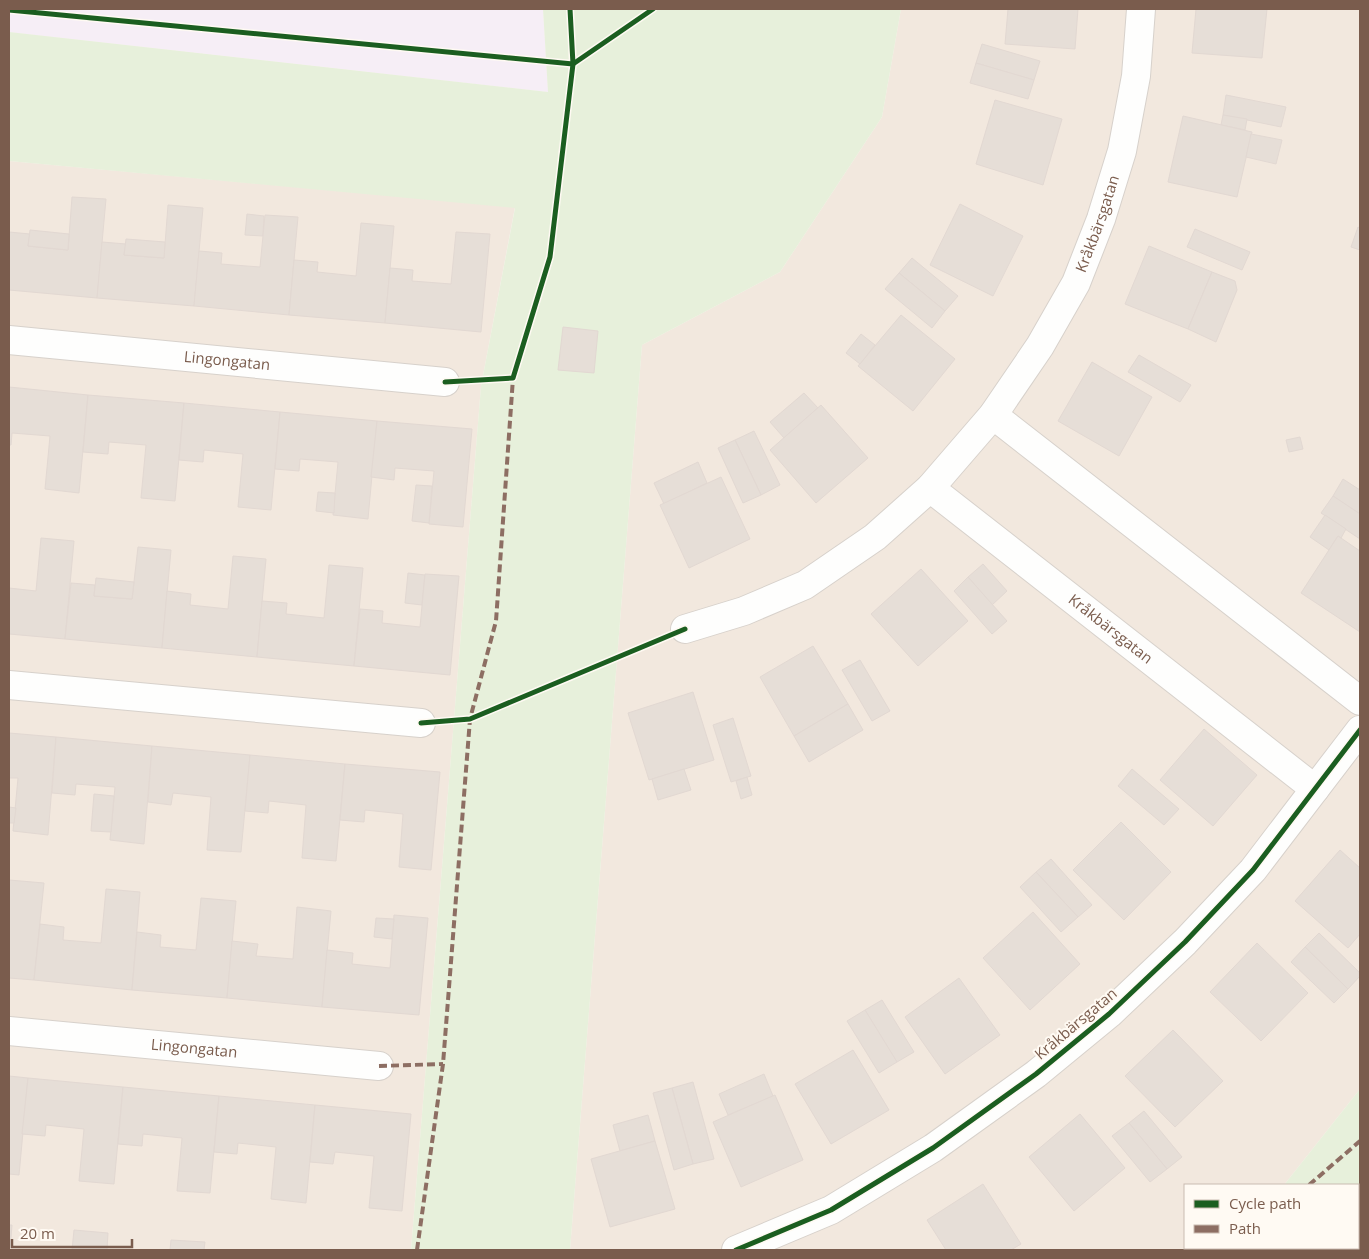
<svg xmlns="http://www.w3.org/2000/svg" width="1369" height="1259" viewBox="0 0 1369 1259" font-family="'Open Sans',sans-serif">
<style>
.residential{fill:#f2e8de}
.education{fill:#f6eef6}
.green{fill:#e7f0db}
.building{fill:#e6ded7;stroke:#e2d8d2}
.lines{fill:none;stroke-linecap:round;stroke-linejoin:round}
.street-casing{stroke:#d7d1cb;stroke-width:30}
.street{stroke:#fefefd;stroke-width:28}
.quiet{stroke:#8d6e63;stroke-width:4;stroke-dasharray:8 4;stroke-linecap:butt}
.cycleway-casing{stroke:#fffaf3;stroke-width:8}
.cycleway{stroke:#1b5e20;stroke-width:5}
.labels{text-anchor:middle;stroke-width:4;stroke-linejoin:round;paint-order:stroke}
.street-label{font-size:15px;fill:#7a5c4d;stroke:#fffaf3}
</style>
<rect width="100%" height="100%" fill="#f9f5f0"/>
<g class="residential">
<path d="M 901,9 L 1360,9 L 1360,1089 L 1284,1185 L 1185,1185 L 1185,1248 L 1204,1248 L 1200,1250 L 570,1250 L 642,345 L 780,272 L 882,117 Z"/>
<path d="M 9,161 L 515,207 L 481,386 L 411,1250 L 9,1250 Z"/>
</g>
<path class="education" d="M 9,9 L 543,9 L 548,92 L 9,32 Z"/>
<g class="green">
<path d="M 543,9 L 901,9 L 882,117 L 780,272 L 642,345 L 570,1250 L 411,1250 L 481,386 L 515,208 L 9,161 L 9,32 L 548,92 Z"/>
<path d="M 1360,1089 L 1360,1250 L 1200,1250 L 1204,1248 L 1358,1248 L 1358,1185 L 1284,1185 Z"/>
</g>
<g class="building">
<path d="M 1008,9 L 1078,9 L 1075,49 L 1005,44 Z"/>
<path d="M 1196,9 L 1267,9 L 1262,58 L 1192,53 Z"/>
<path d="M 982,44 L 1040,61 L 1034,80 L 976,63 Z"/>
<path d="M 976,63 L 1034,80 L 1028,99 L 970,83 Z"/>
<path d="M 1226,95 L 1286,107 L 1281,127 L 1223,115 Z"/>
<path d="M 995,100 L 1062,119 L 1043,185 L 976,164 Z"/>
<path d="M 1223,115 L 1247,119 L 1245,130 L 1221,125 Z"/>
<path d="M 1183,116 L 1252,132 L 1237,197 L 1168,182 Z"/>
<path d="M 1251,134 L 1282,140 L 1276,164 L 1246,157 Z"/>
<path d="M 72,197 L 106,199 L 97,298 L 9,290 L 9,232 L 30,234 L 28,246 L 68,250 Z"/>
<path d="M 960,204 L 1023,236 L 993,296 L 930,265 Z"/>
<path d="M 168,205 L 203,208 L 194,306 L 97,298 L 102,242 L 126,244 L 124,255 L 164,258 Z"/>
<path d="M 247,214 L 264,216 L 263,236 L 245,235 Z"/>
<path d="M 265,215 L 298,217 L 289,315 L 194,306 L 199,251 L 222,253 L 221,264 L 260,267 Z"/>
<path d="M 361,223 L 394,226 L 385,323 L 289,315 L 294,260 L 318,262 L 317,272 L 356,276 Z"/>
<path d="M 1358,227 L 1360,228 L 1360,250 L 1351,247 Z"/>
<path d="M 1195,229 L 1250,252 L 1242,270 L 1187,247 Z"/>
<path d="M 30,230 L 69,234 L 68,250 L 28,246 Z"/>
<path d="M 456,232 L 490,234 L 481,332 L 385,323 L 390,268 L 413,270 L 412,281 L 451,284 Z"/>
<path d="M 126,239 L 165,242 L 164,258 L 124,255 Z"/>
<path d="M 1149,246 L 1212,272 L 1188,329 L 1125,304 Z"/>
<path d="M 912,258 L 958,296 L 945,311 L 899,273 Z"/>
<path d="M 1212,272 L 1235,281 L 1237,290 L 1216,342 L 1188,329 Z"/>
<path d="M 899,273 L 945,311 L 932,328 L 885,289 Z"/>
<path d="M 901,315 L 955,359 L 913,411 L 858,366 Z"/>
<path d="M 563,327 L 598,331 L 594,373 L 558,370 Z"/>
<path d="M 861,334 L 875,345 L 860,364 L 846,353 Z"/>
<path d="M 1139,355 L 1191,385 L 1180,402 L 1128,372 Z"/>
<path d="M 1092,362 L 1152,397 L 1119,456 L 1058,421 Z"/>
<path d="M 9,387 L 88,395 L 79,493 L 45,489 L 50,436 L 12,433 L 11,445 L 9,445 Z"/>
<path d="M 804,393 L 818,408 L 784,438 L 770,422 Z"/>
<path d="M 88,395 L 184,403 L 175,501 L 141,498 L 146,445 L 109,442 L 108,454 L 83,452 Z"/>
<path d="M 184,403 L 280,412 L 271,510 L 238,507 L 243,454 L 204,450 L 203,462 L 179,460 Z"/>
<path d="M 821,405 L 868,458 L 816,503 L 770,450 Z"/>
<path d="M 280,412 L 377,421 L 368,519 L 333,515 L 338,462 L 300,459 L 299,471 L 275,469 Z"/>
<path d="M 377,421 L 472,429 L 463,527 L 429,524 L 434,471 L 395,468 L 394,480 L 371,477 Z"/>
<path d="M 754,431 L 780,485 L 761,495 L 735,440 Z"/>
<path d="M 1300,437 L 1303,449 L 1289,452 L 1286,440 Z"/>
<path d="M 735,440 L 761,495 L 743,503 L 718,448 Z"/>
<path d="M 698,462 L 707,483 L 664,504 L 654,483 Z"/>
<path d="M 721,477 L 750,539 L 689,568 L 660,505 Z"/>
<path d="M 1343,479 L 1360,490 L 1360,514 L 1333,496 Z"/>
<path d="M 416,485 L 432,486 L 429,523 L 412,521 Z"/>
<path d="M 318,492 L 335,493 L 334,513 L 316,511 Z"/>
<path d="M 1333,496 L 1360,514 L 1360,539 L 1321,513 Z"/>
<path d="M 1325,515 L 1346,529 L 1341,538 L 1338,536 L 1329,550 L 1310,537 Z"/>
<path d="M 1338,536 L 1360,551 L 1360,632 L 1301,593 Z"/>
<path d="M 41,538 L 74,541 L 65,639 L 9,634 L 9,588 L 36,591 Z"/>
<path d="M 138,547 L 171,550 L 162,648 L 65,639 L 71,583 L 95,585 L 94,596 L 132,599 Z"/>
<path d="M 233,556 L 266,559 L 257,657 L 162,648 L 167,591 L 191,594 L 190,605 L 228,609 Z"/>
<path d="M 983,564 L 1007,591 L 992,605 L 968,577 Z"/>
<path d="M 329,565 L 363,568 L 354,666 L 257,657 L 262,601 L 287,603 L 286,614 L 324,618 Z"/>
<path d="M 921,569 L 968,621 L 918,666 L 871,614 Z"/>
<path d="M 408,573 L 425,575 L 422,605 L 405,603 Z"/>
<path d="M 425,574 L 459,576 L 450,675 L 354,666 L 360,609 L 383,611 L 382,623 L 420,627 Z"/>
<path d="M 968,577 L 1007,621 L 992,634 L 954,591 Z"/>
<path d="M 96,578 L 134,582 L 132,599 L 94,596 Z"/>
<path d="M 813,646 L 848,704 L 794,736 L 760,677 Z"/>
<path d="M 860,660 L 890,711 L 872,721 L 842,670 Z"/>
<path d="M 693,692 L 714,760 L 649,780 L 628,713 Z"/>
<path d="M 848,704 L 863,730 L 809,762 L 794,736 Z"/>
<path d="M 733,718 L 751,776 L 731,782 L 713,725 Z"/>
<path d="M 1204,729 L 1257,775 L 1213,826 L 1160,780 Z"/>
<path d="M 9,733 L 56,737 L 48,835 L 13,831 L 18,778 L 9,778 Z"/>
<path d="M 56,737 L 152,746 L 144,844 L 110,840 L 115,787 L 76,784 L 75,795 L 52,793 Z"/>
<path d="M 152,746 L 250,755 L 241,852 L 207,850 L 211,797 L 173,793 L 171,805 L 148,802 Z"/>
<path d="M 250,755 L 345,764 L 336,861 L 302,858 L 306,805 L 269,801 L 268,813 L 245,811 Z"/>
<path d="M 345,764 L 440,772 L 431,870 L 399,867 L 403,814 L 365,810 L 364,822 L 340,820 Z"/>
<path d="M 684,769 L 691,790 L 658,800 L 652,779 Z"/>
<path d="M 1132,769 L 1179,809 L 1164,825 L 1118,786 Z"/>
<path d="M 747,777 L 752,795 L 741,799 L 736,781 Z"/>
<path d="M 94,794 L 114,796 L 111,832 L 91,831 Z"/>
<path d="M 9,807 L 16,808 L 14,823 L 9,823 Z"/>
<path d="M 1121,822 L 1171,872 L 1124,920 L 1073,870 Z"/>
<path d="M 1340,850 L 1360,868 L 1360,934 L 1348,948 L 1295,901 Z"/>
<path d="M 1051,859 L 1092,905 L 1078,917 L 1036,872 Z"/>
<path d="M 1036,872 L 1078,917 L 1061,932 L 1020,887 Z"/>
<path d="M 9,880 L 44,883 L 34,980 L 9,978 Z"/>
<path d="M 106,889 L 140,892 L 132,990 L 34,980 L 40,924 L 64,927 L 63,940 L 101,943 Z"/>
<path d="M 201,898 L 236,901 L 227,998 L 132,990 L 137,932 L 161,935 L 160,947 L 196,950 Z"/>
<path d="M 297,907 L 331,911 L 322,1007 L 227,998 L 232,941 L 258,944 L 256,956 L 293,959 Z"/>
<path d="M 1033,912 L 1080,964 L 1030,1010 L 983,958 Z"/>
<path d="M 394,915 L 428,918 L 419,1015 L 322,1007 L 327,950 L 353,953 L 352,964 L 390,968 Z"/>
<path d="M 376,918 L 394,919 L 392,939 L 374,937 Z"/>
<path d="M 1319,933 L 1360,973 L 1360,976 L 1348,989 L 1305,947 Z"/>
<path d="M 1257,943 L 1308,993 L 1261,1041 L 1210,992 Z"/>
<path d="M 1305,947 L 1348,989 L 1334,1003 L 1291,962 Z"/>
<path d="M 959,978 L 1000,1035 L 945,1074 L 905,1017 Z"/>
<path d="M 882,1000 L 914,1052 L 897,1062 L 865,1010 Z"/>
<path d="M 865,1010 L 897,1062 L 879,1073 L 847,1021 Z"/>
<path d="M 1173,1030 L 1223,1081 L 1175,1127 L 1125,1076 Z"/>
<path d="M 853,1050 L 889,1110 L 831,1144 L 795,1084 Z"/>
<path d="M 764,1074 L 773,1096 L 728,1115 L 719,1094 Z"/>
<path d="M 9,1076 L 28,1078 L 19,1175 L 9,1174 Z"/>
<path d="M 28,1078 L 123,1087 L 114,1184 L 79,1181 L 84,1129 L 46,1125 L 45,1136 L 22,1134 Z"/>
<path d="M 693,1082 L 714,1159 L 693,1164 L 672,1088 Z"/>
<path d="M 123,1087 L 219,1096 L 210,1193 L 177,1191 L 182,1138 L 143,1134 L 142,1146 L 118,1144 Z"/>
<path d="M 672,1088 L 693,1164 L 674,1170 L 653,1093 Z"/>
<path d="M 775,1095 L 803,1160 L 741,1187 L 713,1122 Z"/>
<path d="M 219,1096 L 315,1105 L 306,1203 L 271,1199 L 276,1147 L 238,1143 L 237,1154 L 214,1152 Z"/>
<path d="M 315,1105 L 411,1114 L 402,1211 L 369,1208 L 374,1156 L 335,1152 L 333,1164 L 310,1162 Z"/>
<path d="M 1144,1111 L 1182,1157 L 1167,1169 L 1129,1123 Z"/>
<path d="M 1080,1114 L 1125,1168 L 1074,1211 L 1029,1157 Z"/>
<path d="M 648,1115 L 655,1141 L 620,1151 L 613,1125 Z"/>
<path d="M 1129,1123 L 1167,1169 L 1150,1182 L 1112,1136 Z"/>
<path d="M 655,1141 L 675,1209 L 610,1227 L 591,1159 Z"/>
<path d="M 983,1184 L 1021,1244 L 1011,1250 L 946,1250 L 927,1220 Z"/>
<path d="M 9,1225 L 12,1225 L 10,1250 L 9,1250 Z"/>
<path d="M 74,1230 L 108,1233 L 107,1250 L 72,1250 Z"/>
<path d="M 171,1240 L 205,1242 L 204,1250 L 170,1250 Z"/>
</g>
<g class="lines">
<g class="street-casing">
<g id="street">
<path id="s1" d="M 9,340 L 445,382"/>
<path d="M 993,415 L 1360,701"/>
<path id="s2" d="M 930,488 L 1315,789"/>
<path id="s3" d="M 685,629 L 744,611 L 805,585 L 875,537 L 930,488 L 993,415 L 1040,346 L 1076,283 L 1101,219 L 1122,151 L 1136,76 L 1141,9"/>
<path d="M 9,685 L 421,723"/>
<path id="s4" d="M 9,1031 L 379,1066"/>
<path d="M 736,1250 L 831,1210 L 933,1148 L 1036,1074 L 1109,1014 L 1185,942 L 1253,870 L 1360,730"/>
</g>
</g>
<use href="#street" class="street"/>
<g class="quiet">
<path d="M 379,1066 L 443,1064"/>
<path d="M 1309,1185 L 1360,1141"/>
<path d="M 417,1250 L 443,1064 L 470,719 L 496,621 L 513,378"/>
<path d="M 1235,1250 L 1238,1248"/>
</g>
<g class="cycleway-casing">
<g id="cycleway">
<path d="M 9,10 L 573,64 L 653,9"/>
<path d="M 445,382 L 513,378 L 550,257 L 573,64 L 570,9"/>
<path d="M 421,723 L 470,719 L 685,629"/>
<path d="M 736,1250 L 831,1210 L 933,1148 L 1036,1074 L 1109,1014 L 1185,942 L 1253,870 L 1360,730"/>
</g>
</g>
<use href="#cycleway" class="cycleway"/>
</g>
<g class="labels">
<g class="street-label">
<text dy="5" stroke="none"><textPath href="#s3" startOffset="602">Kråkbärsgatan</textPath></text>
<text dy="5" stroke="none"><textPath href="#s1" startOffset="219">Lingongatan</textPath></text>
<text dy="5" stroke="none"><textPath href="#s2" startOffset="229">Kråkbärsgatan</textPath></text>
<text transform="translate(1076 1024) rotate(-40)" y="5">Kråkbärsgatan</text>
<text dy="5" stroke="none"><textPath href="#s4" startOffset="186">Lingongatan</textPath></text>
</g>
</g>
<rect width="1369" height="1259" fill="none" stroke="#7a5c4d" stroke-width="20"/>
<rect x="1184" y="1184" width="175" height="65" fill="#fffaf3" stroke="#cabbb1"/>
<rect x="1194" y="1200" width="25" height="8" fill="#1b5e20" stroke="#cabbb1"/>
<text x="1229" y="1209" font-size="15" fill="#7a5c4d">Cycle path</text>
<rect x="1194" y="1225" width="25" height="8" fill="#8d6e63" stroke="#cabbb1"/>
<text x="1229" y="1234" font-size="15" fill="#7a5c4d">Path</text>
<path d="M12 1239v8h120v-8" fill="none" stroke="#7a5c4d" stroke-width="2.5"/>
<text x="20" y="1239" font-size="15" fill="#7a5c4d" stroke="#fffaf3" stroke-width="4" paint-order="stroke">20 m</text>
</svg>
